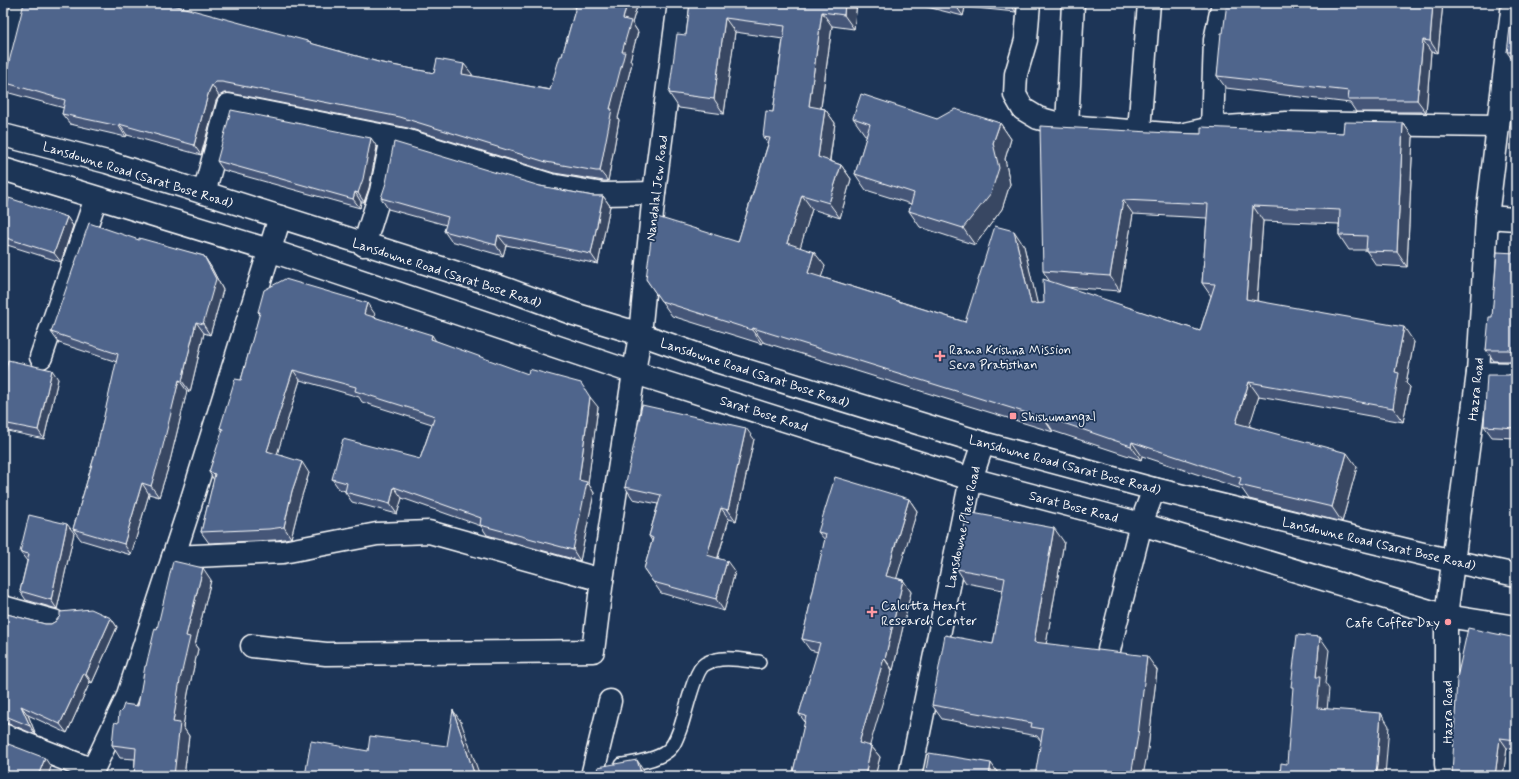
<svg xmlns="http://www.w3.org/2000/svg" width="1519" height="779" viewBox="0 0 1519 779" font-family="Mynerve,sans-serif">
<style>
.lines{fill:none;stroke-linecap:round;stroke-linejoin:round}
.service-casing{stroke:#fff;stroke-width:16}
.minor-casing{stroke:#fff;stroke-width:25}
.secondary-casing{stroke:#fff;stroke-width:25}
.service{stroke:#1d3557;stroke-width:13}
.minor{stroke:#1d3557;stroke-width:22}
.secondary{stroke:#1d3557;stroke-width:22}
.wall{fill:#455778;stroke:#fff;fill-rule:evenodd}
.shaded-wall{fill:#384762;stroke:#fff}
.building{fill:#50658c;stroke:#fff}
.poi-dot{fill:#ff9aa2;stroke:#1d3557;stroke-width:1.5}
.labels{text-anchor:middle;stroke-width:3.5;stroke-linejoin:round;paint-order:stroke}
.street-label{font-size:13px;fill:#fff;stroke:#1d3557}
.poi-label{font-size:13px;fill:#fff;stroke:#1d3557;text-anchor:start}
</style>
<rect width="100%" height="100%" fill="#1d3557"/>
<filter id="ink" filterUnits="userSpaceOnUse"><feTurbulence type="fractalNoise" baseFrequency=".025" numOctaves="2"/><feDisplacementMap in="SourceGraphic" scale="8" xChannelSelector="R" yChannelSelector="G"/><feConvolveMatrix kernelMatrix="1 2 1 2 8 2 1 2 1" color-interpolation-filters="sRGB"/></filter>
<g filter="url(#ink)">
<g class="lines">
<g class="service-casing">
<path id="service" d="M 622,765 C 635,763 656,760 666,752 C 674,747 677,737 680,729 C 685,716 694,670 705,664 C 721,655 742,660 759,662"/>
</g>
<g class="minor-casing">
<g id="minor">
<path d="M 1029,3 L 1026,40 L 1016,74 L 1015,95 L 1023,109 L 1038,118 L 1067,126 L 1180,135 L 1212,128 L 1286,123 L 1498,126"/>
<path d="M 3,74 L 22,3"/>
<path d="M 1067,126 L 1073,3"/>
<path d="M 1212,128 L 1215,40 L 1223,3"/>
<path d="M 1139,131 L 1149,3"/>
<path d="M 204,193 L 228,105 L 405,140 L 551,185 L 603,194 L 654,193"/>
<path d="M 1487,217 L 1516,219"/>
<path d="M 364,245 L 381,191 L 392,138"/>
<path d="M 41,357 L 96,198"/>
<path d="M 1478,373 L 1516,374"/>
<path d="M 173,557 L 283,552 L 377,534 L 429,532 L 602,580"/>
<path d="M 3,607 L 54,621"/>
<path d="M 252,646 L 326,654 L 593,651 L 602,580 L 640,334 L 654,193 L 679,3"/>
<path d="M 1109,650 L 1141,524 L 1154,489"/>
<path d="M 3,735 L 93,770"/>
<path d="M 90,776 L 127,698 L 187,515 L 280,217"/>
<path d="M 592,776 L 610,701"/>
<path d="M 910,776 L 971,479 L 983,443"/>
</g>
</g>
<g class="secondary-casing">
<g id="secondary">
<path d="M 3,135 L 107,162 L 498,286 L 574,314 L 640,334 L 716,361 L 983,443 L 1154,489 L 1452,561 L 1516,575"/>
<path d="M 3,169 L 269,250 L 635,373 L 971,479 L 1141,524 L 1446,616 L 1516,627"/>
<path d="M 1448,776 L 1446,764 L 1446,616 L 1478,373 L 1487,217 L 1513,3"/>
</g>
</g>
<use href="#service" class="service"/>
<use href="#minor" class="minor"/>
<use href="#secondary" class="secondary"/>
</g>
<g class="wall">
<path d="M 569,3 L 638,3 L 632,23 L 638,32 L 630,60 L 632,63 L 618,118 L 619,120 L 608,181 L 604,181 L 554,173 L 408,128 L 230,93 L 224,93 L 219,96 L 216,101 L 201,155 L 127,135 L 126,137 L 70,124 L 62,114 L 64,108 L 6,92 L 3,87 L 3,73 L 313,44 L 382,63 L 434,73 L 472,74 L 472,76 L 550,90 L 562,56 L 576,7 L 572,6 Z"/>
<path d="M 690,3 L 857,3 L 854,29 L 832,26 L 821,108 L 825,109 L 835,123 L 830,161 L 841,165 L 851,179 L 840,218 L 812,209 L 800,247 L 825,266 L 821,277 L 965,322 L 1024,246 L 1037,304 L 1044,303 L 1050,282 L 1043,271 L 1169,133 L 1201,134 L 1343,133 L 1403,123 L 1413,137 L 1407,267 L 1376,265 L 1366,250 L 1349,250 L 1339,235 L 1339,224 L 1263,221 L 1257,301 L 1414,342 L 1406,383 L 1410,387 L 1403,422 L 1259,396 L 1249,426 L 1357,467 L 1342,522 L 1249,499 L 1242,489 L 1142,456 L 1141,460 L 1053,431 L 1053,432 L 763,342 L 762,344 L 672,316 L 646,279 L 738,242 L 768,144 L 763,137 L 773,112 L 783,39 L 735,32 L 724,114 L 679,108 L 669,93 L 686,35 ZM 1133,214 L 1207,218 L 1202,283 L 1211,296 L 1200,331 L 1065,287 L 1120,291 Z"/>
<path d="M 911,3 L 1016,3 L 1016,12 L 965,7 L 963,16 Z"/>
<path d="M 1443,3 L 1438,53 L 1431,52 L 1426,112 L 1356,112 L 1350,103 L 1226,88 L 1217,76 L 1223,33 Z"/>
<path d="M 1516,28 L 1516,65 L 1507,52 Z"/>
<path d="M 853,118 L 937,119 L 1000,123 L 1011,139 L 1005,159 L 1010,184 L 1002,209 L 975,245 L 920,227 L 909,211 L 911,204 L 866,190 L 855,174 L 867,135 L 865,135 Z"/>
<path d="M 377,147 L 369,188 L 364,202 L 361,202 L 360,208 L 223,170 L 217,161 Z"/>
<path d="M 540,186 L 593,196 L 603,196 L 610,206 L 598,264 L 506,245 L 503,256 L 451,241 L 444,231 L 446,225 L 388,209 L 381,198 Z"/>
<path d="M 67,217 L 73,226 L 61,262 L 4,244 L 3,242 L 3,218 Z"/>
<path d="M 139,240 L 204,256 L 211,267 L 223,290 L 210,335 L 204,333 L 190,392 L 187,391 L 169,465 L 159,497 L 149,494 L 131,555 L 81,540 L 73,529 L 97,447 L 117,362 L 59,343 L 51,332 Z"/>
<path d="M 1516,253 L 1516,361 L 1494,361 L 1486,350 L 1492,317 Z"/>
<path d="M 258,312 L 375,314 L 374,317 L 436,341 L 598,407 L 588,483 L 594,493 L 580,561 L 487,535 L 481,526 L 402,498 L 397,514 L 352,502 L 345,492 L 345,491 L 339,489 L 332,479 L 420,459 L 432,424 L 362,402 L 359,397 L 300,380 L 277,454 L 309,473 L 300,502 L 291,538 L 277,540 L 209,543 L 201,532 L 214,480 L 209,472 L 223,432 L 220,428 L 241,380 L 260,314 Z"/>
<path d="M 1516,372 L 1516,438 L 1492,437 L 1484,426 L 1508,375 L 1514,374 Z"/>
<path d="M 58,379 L 44,439 L 3,430 L 3,384 Z"/>
<path d="M 754,439 L 736,521 L 729,519 L 718,558 L 735,572 L 724,611 L 661,593 L 644,569 L 652,541 L 649,536 L 658,504 L 633,499 L 625,487 Z"/>
<path d="M 909,499 L 917,511 L 896,578 L 903,580 L 911,592 L 893,670 L 892,670 L 869,745 L 871,746 L 880,757 L 875,776 L 792,776 L 805,722 L 799,714 L 818,652 L 810,650 L 802,639 L 825,540 L 818,532 Z"/>
<path d="M 74,533 L 57,609 L 26,600 L 20,591 L 27,561 L 20,552 Z"/>
<path d="M 1064,542 L 1046,644 L 1157,670 L 1148,749 L 1041,741 L 1037,736 L 942,719 L 932,705 L 993,644 L 1003,590 L 966,583 L 957,569 Z"/>
<path d="M 211,580 L 195,645 L 198,649 L 188,693 L 183,727 L 189,736 L 184,776 L 134,776 L 135,759 L 120,758 L 112,745 L 118,723 L 138,706 L 146,666 Z"/>
<path d="M 3,613 L 45,624 L 51,624 L 56,621 L 60,616 L 111,618 L 117,627 L 92,683 L 90,682 L 67,733 L 28,715 L 36,735 L 8,723 L 3,723 Z"/>
<path d="M 1516,638 L 1516,750 L 1507,748 L 1503,776 L 1452,776 Z"/>
</g>
<g class="shaded-wall">
<path d="M 627,3 L 638,3 L 632,23 L 638,32 L 630,60 L 632,63 L 618,118 L 619,120 L 608,181 L 600,171 L 610,109 L 622,52 L 623,19 Z"/>
<path d="M 845,3 L 857,3 L 854,29 L 844,15 Z"/>
<path d="M 954,3 L 963,3 L 965,7 L 963,16 Z"/>
<path d="M 1009,3 L 1016,3 L 1016,12 Z"/>
<path d="M 1433,3 L 1443,3 L 1438,53 L 1430,41 Z"/>
<path d="M 822,12 L 832,26 L 819,121 L 809,106 Z"/>
<path d="M 725,18 L 735,32 L 724,114 L 714,99 Z"/>
<path d="M 1423,40 L 1431,52 L 1426,112 L 1417,100 Z"/>
<path d="M 464,64 L 472,74 L 470,85 L 462,74 Z"/>
<path d="M 212,85 L 219,96 L 216,101 L 201,155 L 194,145 L 209,91 Z"/>
<path d="M 825,109 L 835,123 L 828,172 L 818,157 Z"/>
<path d="M 1000,123 L 1011,139 L 1005,159 L 1010,184 L 1002,209 L 975,245 L 963,228 L 993,143 Z"/>
<path d="M 1403,123 L 1413,137 L 1407,267 L 1397,252 Z"/>
<path d="M 119,124 L 127,135 L 126,137 L 119,126 Z"/>
<path d="M 371,138 L 377,147 L 369,188 L 364,202 L 358,193 Z"/>
<path d="M 841,165 L 851,179 L 840,218 L 829,203 Z"/>
<path d="M 355,192 L 361,202 L 360,208 L 353,199 Z"/>
<path d="M 802,195 L 812,209 L 797,258 L 787,243 Z"/>
<path d="M 603,196 L 610,206 L 598,264 L 591,254 Z"/>
<path d="M 1123,200 L 1133,214 L 1120,291 L 1110,276 Z"/>
<path d="M 1253,206 L 1263,221 L 1256,313 L 1246,299 Z"/>
<path d="M 67,217 L 73,226 L 61,262 L 54,253 Z"/>
<path d="M 1014,231 L 1024,246 L 1041,319 L 1031,304 Z"/>
<path d="M 498,235 L 506,245 L 503,256 L 496,245 Z"/>
<path d="M 814,252 L 825,266 L 818,287 L 808,273 Z"/>
<path d="M 204,256 L 211,267 L 223,290 L 210,335 L 203,324 Z"/>
<path d="M 367,303 L 375,314 L 371,324 L 364,314 Z"/>
<path d="M 196,322 L 204,333 L 190,392 L 182,381 Z"/>
<path d="M 1404,327 L 1414,342 L 1406,383 L 1410,387 L 1403,422 L 1393,408 L 1395,372 Z"/>
<path d="M 753,328 L 763,342 L 762,344 L 752,330 Z"/>
<path d="M 432,335 L 439,346 L 431,339 Z"/>
<path d="M 52,370 L 58,379 L 44,439 L 38,430 Z"/>
<path d="M 293,370 L 300,380 L 275,461 L 267,451 Z"/>
<path d="M 179,380 L 187,391 L 169,465 L 159,497 L 151,486 Z"/>
<path d="M 1249,382 L 1259,396 L 1246,437 L 1236,423 Z"/>
<path d="M 590,397 L 598,407 L 588,483 L 594,493 L 580,561 L 573,550 L 579,480 Z"/>
<path d="M 1043,416 L 1053,431 L 1053,432 L 1043,418 Z"/>
<path d="M 746,428 L 754,439 L 736,521 L 728,510 Z"/>
<path d="M 1132,442 L 1142,456 L 1141,460 L 1131,446 Z"/>
<path d="M 1347,453 L 1357,467 L 1342,522 L 1332,507 Z"/>
<path d="M 302,462 L 309,473 L 300,502 L 291,538 L 284,527 L 292,491 Z"/>
<path d="M 142,483 L 149,494 L 131,555 L 124,544 Z"/>
<path d="M 394,487 L 402,498 L 397,514 L 390,504 Z"/>
<path d="M 909,499 L 917,511 L 894,587 L 886,576 Z"/>
<path d="M 721,508 L 729,519 L 715,567 L 707,555 Z"/>
<path d="M 67,524 L 74,533 L 57,609 L 51,600 Z"/>
<path d="M 1054,528 L 1064,542 L 1044,656 L 1034,642 Z"/>
<path d="M 727,561 L 735,572 L 724,611 L 716,599 Z"/>
<path d="M 203,568 L 211,580 L 195,645 L 198,649 L 188,693 L 183,727 L 189,736 L 184,776 L 174,776 L 173,722 L 186,636 Z"/>
<path d="M 903,580 L 911,592 L 893,670 L 885,659 Z"/>
<path d="M 111,618 L 117,627 L 92,683 L 86,674 Z"/>
<path d="M 1320,637 L 1329,650 L 1325,683 L 1329,689 L 1326,721 L 1317,708 L 1316,677 Z"/>
<path d="M 1147,656 L 1157,670 L 1148,749 L 1143,776 L 1131,776 Z"/>
<path d="M 884,658 L 892,670 L 867,755 L 859,743 Z"/>
<path d="M 84,673 L 90,682 L 67,733 L 60,724 Z"/>
<path d="M 21,706 L 28,715 L 36,735 L 30,726 Z"/>
<path d="M 453,710 L 461,722 L 480,776 L 475,776 Z"/>
<path d="M 1381,713 L 1389,726 L 1385,776 L 1376,776 Z"/>
<path d="M 1500,738 L 1507,748 L 1503,776 L 1495,776 Z"/>
<path d="M 871,746 L 880,757 L 875,776 L 865,776 Z"/>
<path d="M 45,758 L 51,767 L 48,776 L 38,776 Z"/>
<path d="M 637,760 L 643,769 L 645,776 L 642,776 Z"/>
<path d="M 991,763 L 1000,776 L 989,776 Z"/>
</g>
<g class="building">
<path d="M 24,3 L 166,3 L 311,42 L 310,43 L 382,63 L 434,73 L 437,59 L 464,64 L 462,74 L 550,90 L 560,56 L 562,56 L 577,3 L 627,3 L 623,19 L 631,21 L 622,52 L 625,52 L 610,109 L 612,109 L 600,171 L 596,171 L 546,162 L 400,117 L 222,82 L 216,82 L 212,85 L 209,91 L 194,145 L 119,124 L 119,126 L 62,114 L 65,100 L 3,82 L 3,73 L 5,72 L 8,66 Z"/>
<path d="M 690,3 L 845,3 L 844,15 L 822,12 L 809,106 L 825,109 L 818,157 L 841,165 L 829,203 L 802,195 L 787,243 L 814,252 L 808,273 L 965,322 L 995,226 L 1014,231 L 1031,304 L 1044,303 L 1043,279 L 1200,331 L 1215,284 L 1202,283 L 1208,204 L 1123,200 L 1110,276 L 1043,271 L 1040,126 L 1169,133 L 1201,134 L 1201,127 L 1343,133 L 1344,122 L 1403,123 L 1397,252 L 1366,251 L 1367,236 L 1339,235 L 1340,210 L 1253,206 L 1246,299 L 1404,327 L 1395,372 L 1399,373 L 1393,408 L 1249,382 L 1236,423 L 1347,453 L 1332,507 L 1239,485 L 1241,478 L 1132,442 L 1131,446 L 1043,416 L 1043,418 L 753,328 L 752,330 L 661,301 L 646,279 L 654,216 L 738,242 L 770,138 L 763,137 L 766,111 L 773,112 L 785,26 L 725,18 L 714,99 L 669,93 L 677,34 L 686,35 Z"/>
<path d="M 1227,3 L 1433,3 L 1430,41 L 1423,40 L 1417,100 L 1348,100 L 1349,91 L 1217,76 L 1221,33 L 1223,33 Z"/>
<path d="M 1510,28 L 1516,28 L 1516,52 L 1507,52 Z"/>
<path d="M 861,94 L 937,119 L 955,109 L 1000,123 L 993,143 L 999,168 L 991,193 L 963,228 L 909,211 L 914,193 L 855,174 L 870,124 L 853,118 Z"/>
<path d="M 231,110 L 371,138 L 363,179 L 358,193 L 355,192 L 353,199 L 217,161 Z"/>
<path d="M 394,142 L 540,186 L 593,196 L 603,196 L 591,254 L 498,235 L 496,245 L 444,231 L 448,217 L 381,198 L 386,183 Z"/>
<path d="M 9,198 L 67,217 L 54,253 L 3,237 L 3,218 Z"/>
<path d="M 89,223 L 139,240 L 139,238 L 204,256 L 216,279 L 203,324 L 196,322 L 182,381 L 179,380 L 161,454 L 151,486 L 142,483 L 124,544 L 73,529 L 97,447 L 118,354 L 51,332 Z"/>
<path d="M 1497,252 L 1516,253 L 1516,354 L 1514,352 L 1509,350 L 1486,350 L 1489,317 L 1492,317 Z"/>
<path d="M 285,279 L 367,303 L 364,314 L 432,335 L 431,339 L 528,374 L 529,369 L 581,383 L 590,397 L 579,480 L 587,482 L 573,550 L 480,525 L 481,518 L 394,487 L 390,504 L 345,492 L 347,483 L 332,479 L 343,439 L 420,459 L 435,416 L 355,391 L 356,387 L 293,370 L 267,451 L 302,462 L 292,491 L 284,527 L 269,529 L 201,532 L 215,474 L 209,472 L 223,429 L 220,428 L 235,379 L 241,380 L 260,312 L 258,312 L 264,290 Z"/>
<path d="M 8,360 L 52,370 L 38,430 L 3,423 L 3,384 Z"/>
<path d="M 1516,372 L 1516,428 L 1484,426 L 1487,375 L 1508,375 L 1514,374 Z"/>
<path d="M 642,405 L 746,428 L 728,510 L 721,508 L 707,555 L 727,561 L 716,599 L 653,582 L 644,569 L 653,538 L 649,536 L 661,495 L 625,487 Z"/>
<path d="M 835,477 L 909,499 L 886,576 L 903,580 L 885,659 L 884,658 L 859,743 L 871,746 L 865,776 L 792,776 L 806,716 L 799,714 L 820,643 L 802,639 L 826,534 L 818,532 Z"/>
<path d="M 967,512 L 1054,528 L 1034,642 L 1147,656 L 1138,735 L 1131,776 L 1035,776 L 1043,729 L 1031,727 L 1032,723 L 932,705 L 945,635 L 993,644 L 1005,578 L 957,569 Z"/>
<path d="M 29,515 L 67,524 L 51,600 L 20,591 L 29,554 L 20,552 Z"/>
<path d="M 173,561 L 203,568 L 186,636 L 190,637 L 180,680 L 173,722 L 180,723 L 174,776 L 134,776 L 136,748 L 112,745 L 114,725 L 115,722 L 118,723 L 119,713 L 122,710 L 124,704 L 138,706 L 145,666 L 146,666 L 155,628 L 157,629 Z"/>
<path d="M 91,609 L 111,618 L 86,674 L 84,673 L 60,724 L 21,706 L 30,726 L 3,715 L 3,613 L 45,624 L 51,624 L 56,621 L 60,616 L 60,612 Z"/>
<path d="M 1468,628 L 1516,638 L 1516,740 L 1500,738 L 1495,776 L 1452,776 L 1457,678 Z"/>
<path d="M 1297,635 L 1320,637 L 1316,677 L 1320,677 L 1317,708 L 1381,713 L 1376,776 L 1280,776 L 1281,763 L 1287,764 L 1293,687 L 1291,687 Z"/>
<path d="M 453,710 L 475,776 L 305,776 L 311,741 L 368,751 L 370,736 L 447,746 Z"/>
<path d="M 3,742 L 45,758 L 38,776 L 3,776 Z"/>
<path d="M 929,753 L 991,763 L 989,776 L 925,776 Z"/>
<path d="M 637,760 L 642,776 L 594,776 L 595,775 L 598,767 Z"/>
<path d="M 685,770 L 701,776 L 682,776 Z"/>
</g>
</g>
<g class="poi-dot">
<path d="M938 350h4v4h4v4h-4v4h-4v-4h-4v-4h4z"/>
<rect x="1009" y="412" width="8" height="8" rx="2"/>
<path d="M870 606h4v4h4v4h-4v4h-4v-4h-4v-4h4z"/>
<circle cx="1448" cy="622" r="4"/>
</g>
<g class="labels">
<g class="street-label">
<text transform="translate(138 174) rotate(17)" y="5">Lansdowne Road (Sarat Bose Road)</text>
<text transform="translate(656 188) rotate(-83)" y="5">Nandalal Jew Road</text>
<text transform="translate(447 272) rotate(18)" y="5">Lansdowne Road (Sarat Bose Road)</text>
<text transform="translate(755 372) rotate(18)" y="5">Lansdowne Road (Sarat Bose Road)</text>
<text transform="translate(1475 389) rotate(-84)" y="5">Hazra Road</text>
<text transform="translate(764 413) rotate(18)" y="5">Sarat Bose Road</text>
<text transform="translate(1065 464) rotate(15)" y="5">Lansdowne Road (Sarat Bose Road)</text>
<text transform="translate(1074 506) rotate(15)" y="5">Sarat Bose Road</text>
<text transform="translate(962 527) rotate(-78)" y="5">Lansdowne Place Road</text>
<text transform="translate(1379 543) rotate(13)" y="5">Lansdowne Road (Sarat Bose Road)</text>
<text transform="translate(1447 712) rotate(-90)" y="5">Hazra Road</text>
</g>
<g class="poi-label">
<text x="949" y="354">Rama Krishna Mission<tspan x="949" dy="15">Seva Pratisthan</tspan></text>
<text x="1021" y="421">Shishumangal</text>
<text x="881" y="610">Calcutta Heart<tspan x="881" dy="15">Research Center</tspan></text>
<text x="1440" y="627" text-anchor="end">Cafe Coffee Day</text>
</g>
</g>
<rect width="1519" height="779" fill="none" stroke="#1d3557" stroke-width="16"/>
<rect x="8" y="8" width="1503" height="763" fill="none" stroke="#fff" stroke-width="1.5" filter="url(#ink)"/>
</svg>
